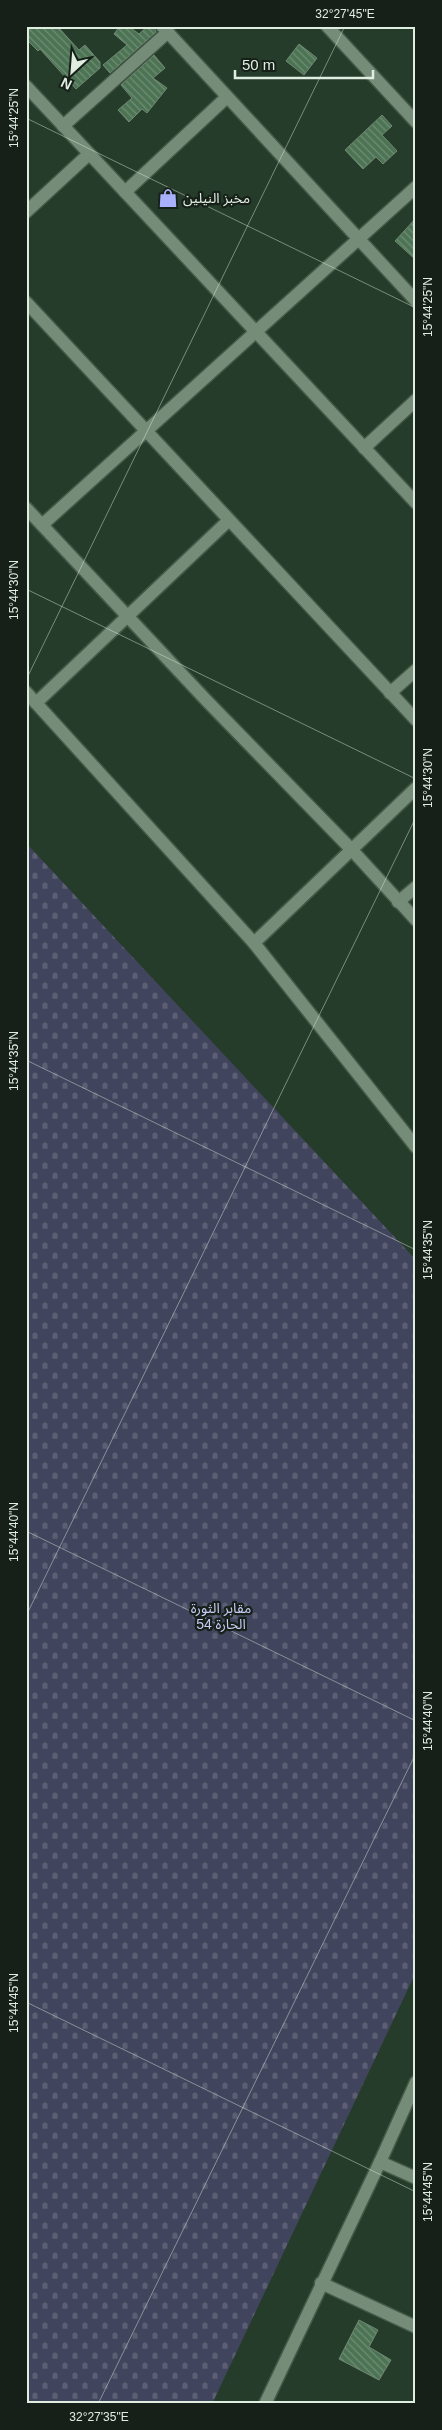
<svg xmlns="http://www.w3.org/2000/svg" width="442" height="2430" viewBox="0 0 442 2430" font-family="Arial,'Noto Sans Arabic',sans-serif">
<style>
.cemetery{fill:url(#cemetery-stones)}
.building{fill:url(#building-back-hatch);stroke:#708873}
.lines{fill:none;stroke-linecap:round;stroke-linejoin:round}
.minor-casing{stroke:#455848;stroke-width:15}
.secondary-casing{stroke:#455848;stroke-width:15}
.minor{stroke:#758d78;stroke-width:12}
.secondary{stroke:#758d78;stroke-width:12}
.ticks{fill:none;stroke:#e0ede1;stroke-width:1;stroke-opacity:0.45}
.labels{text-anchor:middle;stroke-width:4.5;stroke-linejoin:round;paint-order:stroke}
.poi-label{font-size:14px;fill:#e0ede1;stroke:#162018;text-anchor:start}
.park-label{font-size:14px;fill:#c6ccf6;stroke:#162018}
.neatline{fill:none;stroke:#e0ede1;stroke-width:2}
.ticks-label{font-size:12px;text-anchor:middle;fill:#e0ede1}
</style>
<defs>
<pattern id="cemetery-stones" width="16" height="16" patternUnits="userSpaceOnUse" patternTransform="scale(1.25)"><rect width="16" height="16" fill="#41445d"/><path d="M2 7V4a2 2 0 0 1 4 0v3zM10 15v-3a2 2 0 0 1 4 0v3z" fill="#5c5f74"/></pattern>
<pattern id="building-back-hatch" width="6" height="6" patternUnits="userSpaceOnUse" patternTransform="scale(1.25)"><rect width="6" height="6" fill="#4c7353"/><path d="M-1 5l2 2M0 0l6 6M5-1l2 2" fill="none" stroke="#6e8e74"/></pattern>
</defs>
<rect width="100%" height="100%" fill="#263c2a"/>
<path class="cemetery" d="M 26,843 L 416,1260 L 416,1972 L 212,2404 L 26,2404 Z"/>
<g class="building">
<path d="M 26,26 L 57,26 L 79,50 L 85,45 L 100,62 L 100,68 L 76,89 L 40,49 L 38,51 L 26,39 Z"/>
<path d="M 120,26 L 128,26 L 139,34 L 148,26 L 154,26 L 156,32 L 110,73 L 103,65 L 127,45 L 114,34 Z"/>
<path d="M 299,44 L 317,58 L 304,75 L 286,61 Z"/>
<path d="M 154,55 L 165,68 L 153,78 L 167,88 L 147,113 L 142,109 L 129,122 L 118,110 L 132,98 L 121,85 Z"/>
<path d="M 382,115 L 392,126 L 382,135 L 397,151 L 383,164 L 376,157 L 363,169 L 345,150 Z"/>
<path d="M 416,218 L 416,260 L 395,241 Z"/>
<path d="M 359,2320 L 378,2330 L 369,2347 L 391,2360 L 379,2380 L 339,2359 Z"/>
</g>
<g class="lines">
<g class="minor-casing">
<g id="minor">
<path d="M 162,26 L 416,301"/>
<path d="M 327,26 L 416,122"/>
<path d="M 26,86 L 416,503"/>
<path d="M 63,126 L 168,32"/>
<path d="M 125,192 L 227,97"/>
<path d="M 26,212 L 89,154"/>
<path d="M 26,302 L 416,720"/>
<path d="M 364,448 L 416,400"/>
<path d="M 26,508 L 206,700 L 351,849 L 416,920"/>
<path d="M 42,525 L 416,187"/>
<path d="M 26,692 L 254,943 L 416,1147"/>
<path d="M 390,693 L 416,670"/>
<path d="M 36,703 L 228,521"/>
<path d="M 398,902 L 416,887"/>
<path d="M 254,943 L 416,788"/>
<path d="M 380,2162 L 416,2178"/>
<path d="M 321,2283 L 416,2327"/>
</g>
</g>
<g class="secondary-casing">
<path id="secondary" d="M 265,2404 L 380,2162 L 416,2082"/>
</g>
<use href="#minor" class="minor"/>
<use href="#secondary" class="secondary"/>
</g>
<path class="ticks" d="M 26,118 L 416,308M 26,589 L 416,779M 26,680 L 345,26M 26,1060 L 416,1250M 26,1531 L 416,1721M 26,1616 L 416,817M 26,2002 L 416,2192M 98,2404 L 416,1753"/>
<defs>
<g id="shop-bare" transform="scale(1.5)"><path d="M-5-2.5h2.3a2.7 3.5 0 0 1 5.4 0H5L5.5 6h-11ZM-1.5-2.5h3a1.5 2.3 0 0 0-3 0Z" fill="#a8b0fc" stroke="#162018" stroke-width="2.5" paint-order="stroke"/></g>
</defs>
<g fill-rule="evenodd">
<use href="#shop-bare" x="168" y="198"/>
</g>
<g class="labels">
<g class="poi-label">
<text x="183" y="203">مخبز النيلين</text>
</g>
<g class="park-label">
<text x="221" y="1613">مقابر الثورة<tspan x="221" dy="16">الحارة 54</tspan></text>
</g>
</g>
<rect width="442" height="2430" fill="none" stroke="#162018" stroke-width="55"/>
<g transform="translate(72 72) rotate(206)" stroke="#162018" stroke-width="4" paint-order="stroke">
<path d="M0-4L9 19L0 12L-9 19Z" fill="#e0ede1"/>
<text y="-8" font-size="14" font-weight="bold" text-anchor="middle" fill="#e0ede1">N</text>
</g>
<path d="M235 70v8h138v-8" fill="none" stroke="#e0ede1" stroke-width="2.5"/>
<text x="242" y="70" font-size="15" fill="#e0ede1" stroke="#162018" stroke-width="4" paint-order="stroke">50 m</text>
<rect x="28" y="28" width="386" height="2374" class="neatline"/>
<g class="ticks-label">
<text x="345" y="18">32°27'45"E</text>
<text transform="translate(14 118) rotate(-90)" y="4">15°44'25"N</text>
<text transform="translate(428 307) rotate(-90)" y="4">15°44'25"N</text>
<text transform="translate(14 590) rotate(-90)" y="4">15°44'30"N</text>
<text transform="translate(428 778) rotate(-90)" y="4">15°44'30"N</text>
<text transform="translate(14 1061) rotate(-90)" y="4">15°44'35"N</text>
<text transform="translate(428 1250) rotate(-90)" y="4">15°44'35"N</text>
<text transform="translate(14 1532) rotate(-90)" y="4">15°44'40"N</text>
<text transform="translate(428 1721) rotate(-90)" y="4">15°44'40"N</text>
<text transform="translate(14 2003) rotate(-90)" y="4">15°44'45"N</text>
<text transform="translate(428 2192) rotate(-90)" y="4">15°44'45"N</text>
<text x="99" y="2421">32°27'35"E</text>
</g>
</svg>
